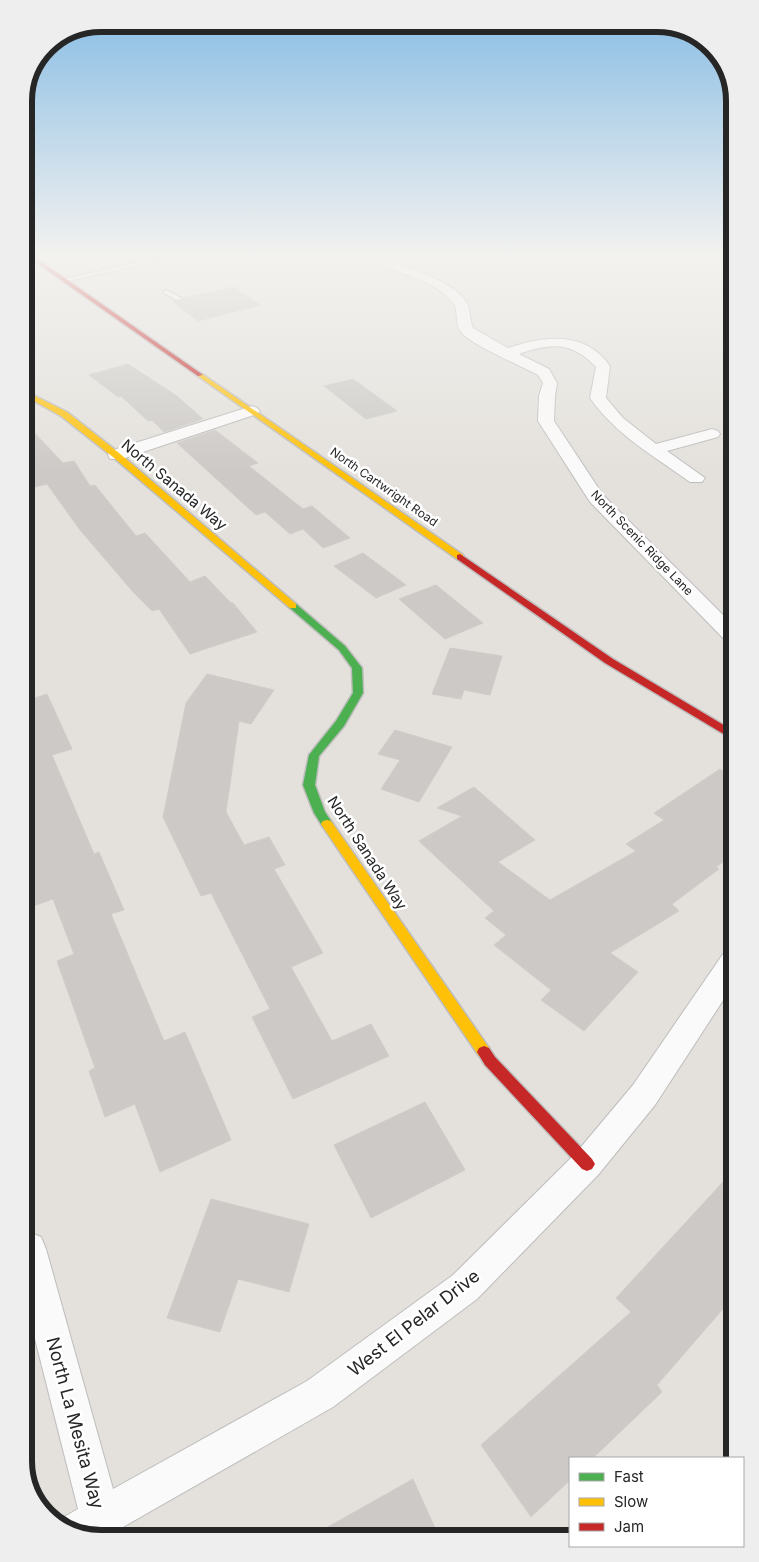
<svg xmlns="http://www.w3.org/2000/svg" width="759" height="1562" viewBox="0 0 759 1562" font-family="Inter,sans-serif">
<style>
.building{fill:#ccc9c6;stroke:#cfcdc8}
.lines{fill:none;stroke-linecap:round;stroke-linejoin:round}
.lane-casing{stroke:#bebdbd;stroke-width:3}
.street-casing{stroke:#bebdbd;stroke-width:2}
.fast-casing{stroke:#bebdbd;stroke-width:3}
.slow-casing{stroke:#bebdbd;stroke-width:3}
.jam-casing{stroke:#bebdbd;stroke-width:3}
.lane{fill:#fbfafa;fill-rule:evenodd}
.street{fill:#fbfafa;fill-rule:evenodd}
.fast{fill:#4caf50;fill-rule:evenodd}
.slow{fill:#ffc107;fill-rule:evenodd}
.jam{fill:#c62828;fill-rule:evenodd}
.labels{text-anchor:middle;stroke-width:5;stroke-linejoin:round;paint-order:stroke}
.far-street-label{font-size:12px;fill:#262626;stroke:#fff}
.street-label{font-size:15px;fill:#262626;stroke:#fff}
.near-street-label{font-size:18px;fill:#262626;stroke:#fff}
.rim{fill:none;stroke:#262626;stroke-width:6}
</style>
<rect width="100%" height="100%" fill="#e4e1dc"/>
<g class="building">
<path d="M 233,287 L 261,305 L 198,321 L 172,301 L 182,301 L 184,298 Z"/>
<path d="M 128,364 L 177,396 L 203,419 L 164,432 L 152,420 L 148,421 L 121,396 L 118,397 L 89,375 Z"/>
<path d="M 353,379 L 397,411 L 366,419 L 324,386 Z"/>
<path d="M 25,423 L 63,463 L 74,461 L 90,486 L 95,485 L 136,536 L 145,533 L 190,582 L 205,576 L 231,603 L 233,603 L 257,632 L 190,654 L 159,609 L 152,611 L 134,593 L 80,530 L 47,484 L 26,489 Z"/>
<path d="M 215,430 L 258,463 L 249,466 L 303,509 L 312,506 L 350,538 L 323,548 L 303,529 L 290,534 L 265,512 L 256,515 L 177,443 Z"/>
<path d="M 363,553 L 406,585 L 376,598 L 334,566 Z"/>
<path d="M 436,585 L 483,623 L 445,639 L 399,599 Z"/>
<path d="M 450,648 L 502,656 L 490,695 L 464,690 L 461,699 L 432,694 Z"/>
<path d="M 207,674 L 274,690 L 251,724 L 239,721 L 226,812 L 244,845 L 269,837 L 285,865 L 274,869 L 323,953 L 291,967 L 332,1041 L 371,1024 L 389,1056 L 293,1099 L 252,1017 L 270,1009 L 211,893 L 201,896 L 163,817 L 186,703 Z"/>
<path d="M 47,694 L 72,749 L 52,755 L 94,854 L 99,852 L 124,910 L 111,914 L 164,1041 L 185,1032 L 231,1140 L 160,1172 L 135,1104 L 105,1117 L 89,1071 L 95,1068 L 57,961 L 74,954 L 53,899 L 27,908 L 26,695 L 29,700 Z"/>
<path d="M 395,730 L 452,747 L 419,802 L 381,789 L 400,760 L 378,754 Z"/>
<path d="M 720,769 L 732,778 L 733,855 L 716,867 L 719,869 L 672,904 L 679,911 L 610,953 L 638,972 L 584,1031 L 541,1000 L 551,990 L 494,945 L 506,935 L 485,918 L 494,911 L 419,841 L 462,816 L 437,808 L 474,787 L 535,840 L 498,862 L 550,900 L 636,851 L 626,844 L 664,820 L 654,813 Z"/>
<path d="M 425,1102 L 465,1170 L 371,1218 L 334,1145 Z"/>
<path d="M 734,1170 L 735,1295 L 657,1385 L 662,1392 L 593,1458 L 570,1458 L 570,1480 L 531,1517 L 481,1445 L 631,1312 L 616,1298 Z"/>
<path d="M 211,1199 L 309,1224 L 289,1292 L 238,1279 L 220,1332 L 167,1318 Z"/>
<path d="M 413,1479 L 438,1535 L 312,1536 Z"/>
</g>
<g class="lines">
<g class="lane-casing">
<g id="lane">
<path d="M 182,253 L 194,253 L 63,282 L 60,280 Z"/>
<path d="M 166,290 L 181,298 L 182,299 L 177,300 L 164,293 L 163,292 Z"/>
</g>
</g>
<g class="street-casing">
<g id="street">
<path d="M 381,253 L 394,253 L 395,255 L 393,258 L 386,259 C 407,268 458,282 468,305 C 470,312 470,321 473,328 L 508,348 C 544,336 585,330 610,366 L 606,398 L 623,418 L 656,444 L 712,429 L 718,431 L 720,434 L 718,437 L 667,451 L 705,478 L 702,482 L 690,482 C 654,456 616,435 590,398 L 596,367 C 571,341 551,343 519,354 L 549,369 L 557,383 L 555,396 L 554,421 L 603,495 L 732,624 L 732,642 L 725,640 L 590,502 L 538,421 L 539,396 L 543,383 L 538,375 C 520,365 473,346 461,332 C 455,324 458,314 455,306 C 446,285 395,271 375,264 L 374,257 Z"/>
<path d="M 252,406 L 257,408 L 260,411 L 257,414 L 122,459 L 110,459 L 108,455 L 110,451 Z"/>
<path d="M 733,951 L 733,985 L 655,1105 L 598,1175 L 477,1299 L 333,1407 L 123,1527 L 126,1538 L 97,1538 L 61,1524 L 64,1517 L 78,1509 L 29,1315 L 29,1232 L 41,1237 L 46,1249 L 113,1489 L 307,1381 L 453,1275 L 576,1153 L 633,1085 L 723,954 Z"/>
</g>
</g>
<g class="fast-casing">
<path id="fast" d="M 293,603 L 296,604 L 345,646 L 362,668 L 363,693 L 344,726 L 319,756 L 315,785 L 325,812 L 333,824 L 331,827 L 323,827 L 314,813 L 303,785 L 309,755 L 336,721 L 353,693 L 352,668 L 339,650 L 290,608 L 288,606 Z"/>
</g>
<g class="slow-casing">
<g id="slow">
<path d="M 198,374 L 202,374 L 463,555 L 463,559 L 457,559 L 198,376 Z"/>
<path d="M 25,391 L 67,412 L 119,453 L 296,604 L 296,608 L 290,608 L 113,457 L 61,416 L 25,396 Z"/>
<path d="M 327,820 L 331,821 L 489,1048 L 491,1052 L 489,1056 L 484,1058 L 479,1056 L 323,827 L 321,824 L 323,821 Z"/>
</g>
</g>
<g class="jam-casing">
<g id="jam">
<path d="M 25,253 L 29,253 L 203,375 L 198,376 L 25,255 Z"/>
<path d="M 460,554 L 613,659 L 732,730 L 732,739 L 605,663 L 457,559 L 457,555 Z"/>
<path d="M 484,1046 L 489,1048 L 495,1057 L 592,1159 L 595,1164 L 592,1169 L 587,1171 L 582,1169 L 485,1065 L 477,1052 L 479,1048 Z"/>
</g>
</g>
<use href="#lane" class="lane"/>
<use href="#street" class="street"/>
<use href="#fast" class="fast"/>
<use href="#slow" class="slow"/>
<use href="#jam" class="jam"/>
</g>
<linearGradient id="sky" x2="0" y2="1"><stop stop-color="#87bce5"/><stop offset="0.54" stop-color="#f3f2ef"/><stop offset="1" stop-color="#f3f2ef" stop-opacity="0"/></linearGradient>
<rect width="759" height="472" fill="url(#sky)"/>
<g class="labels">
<g class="far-street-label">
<text transform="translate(384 487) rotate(35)" y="4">North Cartwright Road</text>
<text transform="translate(642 543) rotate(46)" y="4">North Scenic Ridge Lane</text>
</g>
<g class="street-label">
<text transform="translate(174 485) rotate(40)" y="5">North Sanada Way</text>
<text transform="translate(367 853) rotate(57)" y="5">North Sanada Way</text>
</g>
<g class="near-street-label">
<text transform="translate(414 1323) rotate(-38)" y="6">West El Pelar Drive</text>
<text transform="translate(75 1423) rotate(75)" y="6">North La Mesita Way</text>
</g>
</g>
<path d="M0 0H759V1562H0ZM101 32H657A69 69 0 0 1 726 101V1461A69 69 0 0 1 657 1530H101A69 69 0 0 1 32 1461V101A69 69 0 0 1 101 32Z" fill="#eee" fill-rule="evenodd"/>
<path class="rim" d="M101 32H657A69 69 0 0 1 726 101V1461A69 69 0 0 1 657 1530H101A69 69 0 0 1 32 1461V101A69 69 0 0 1 101 32Z"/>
<rect x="569" y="1457" width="175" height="90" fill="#ffffff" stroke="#a8a8a8"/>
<rect x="579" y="1473" width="25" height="8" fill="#4caf50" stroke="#a8a8a8"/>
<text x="614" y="1482" font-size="15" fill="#262626">Fast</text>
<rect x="579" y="1498" width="25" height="8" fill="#ffc107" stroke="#a8a8a8"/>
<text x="614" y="1507" font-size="15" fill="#262626">Slow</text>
<rect x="579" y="1523" width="25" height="8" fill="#c62828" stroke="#a8a8a8"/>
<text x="614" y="1532" font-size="15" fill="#262626">Jam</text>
</svg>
